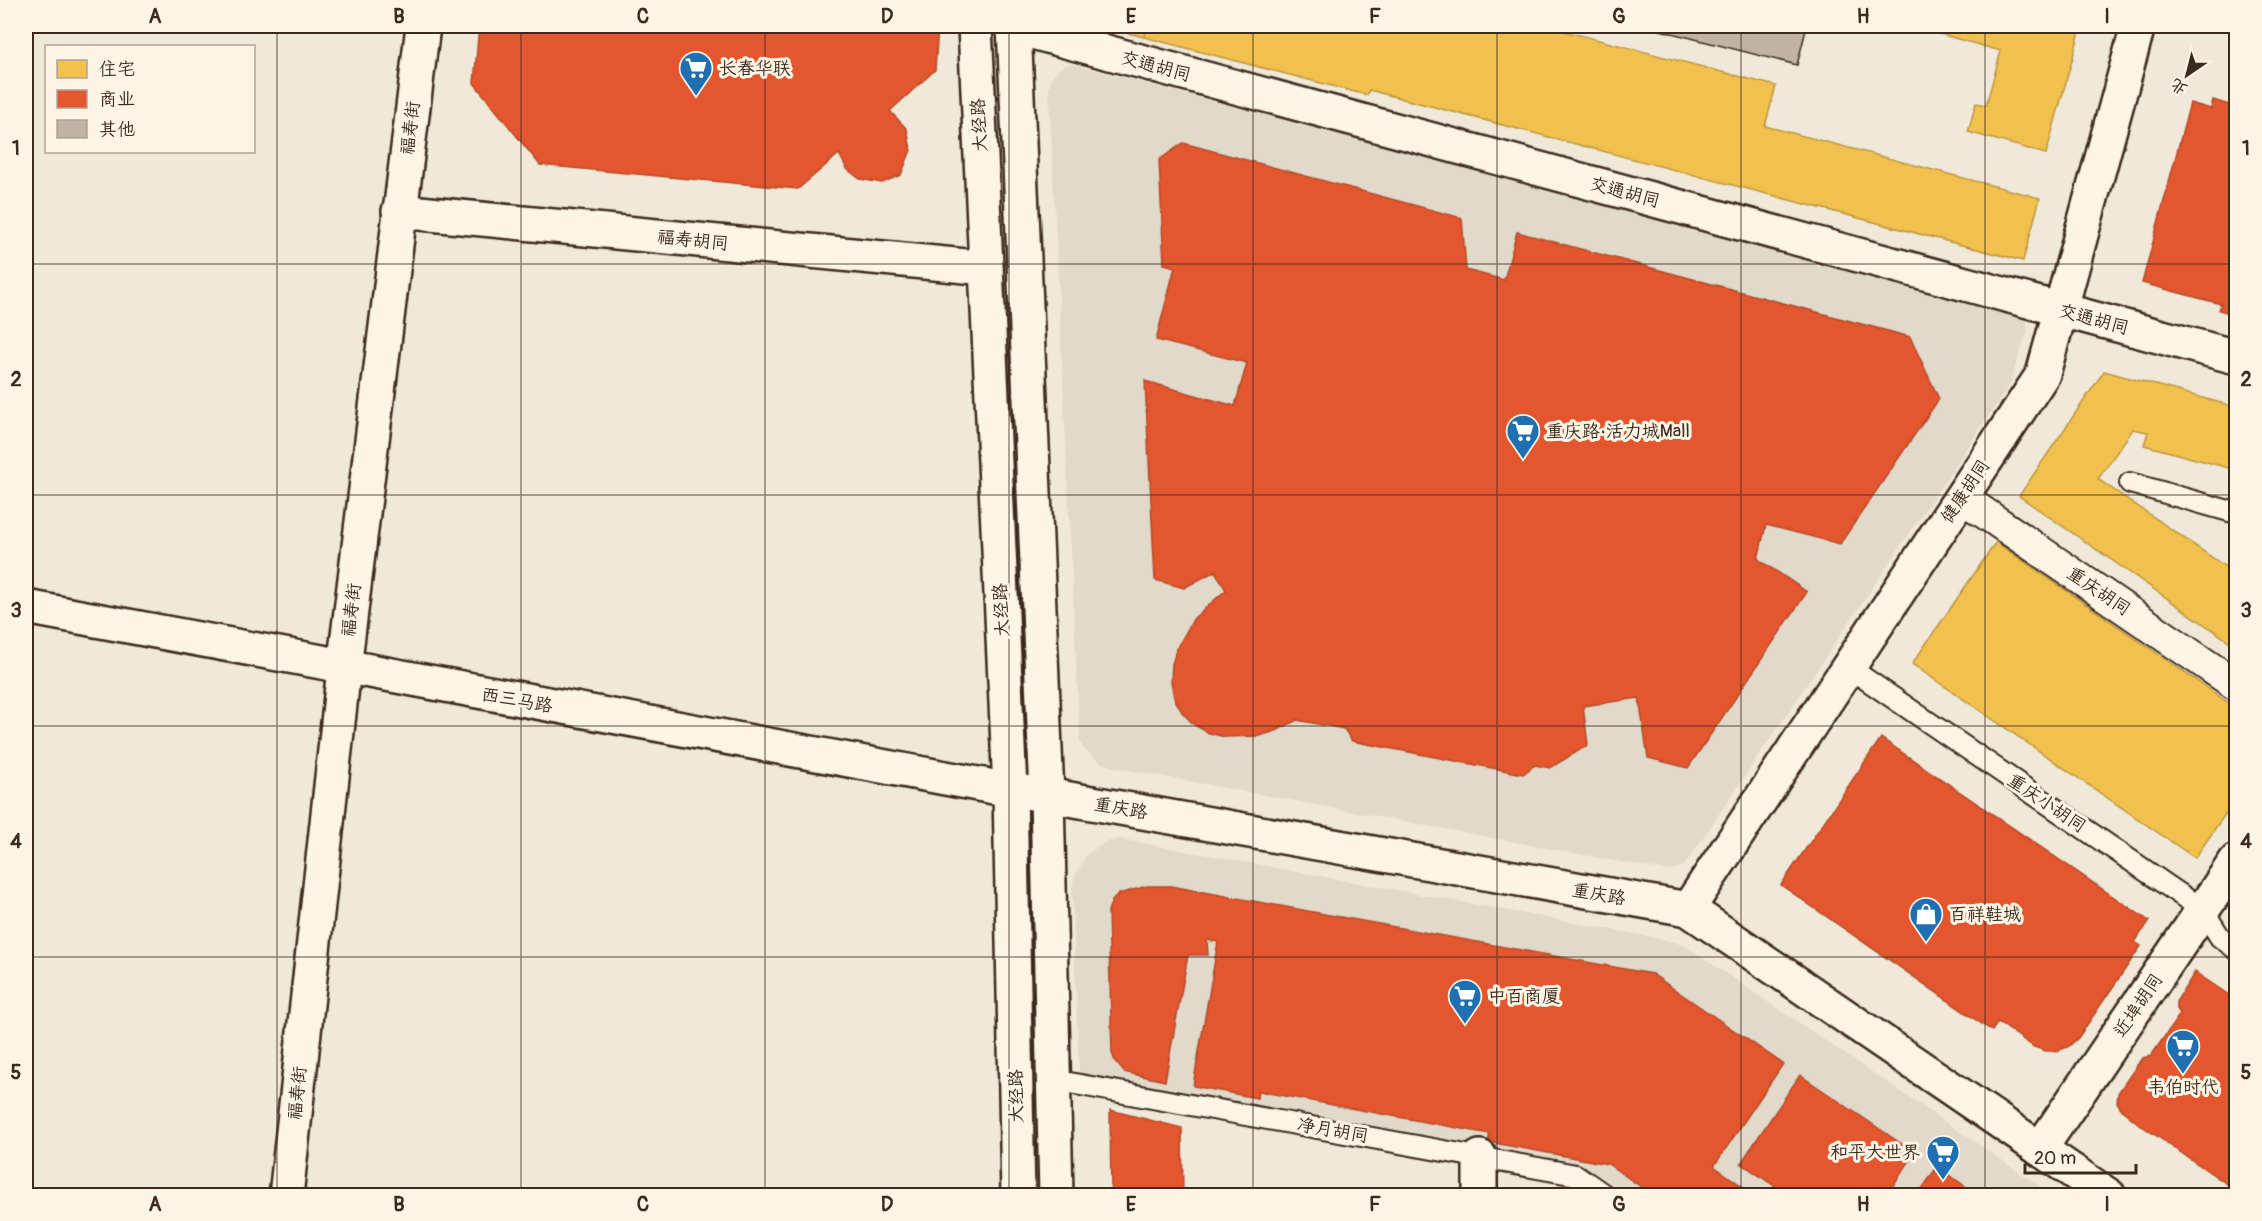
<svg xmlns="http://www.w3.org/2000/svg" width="2262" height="1221" viewBox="0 0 2262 1221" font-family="Pangolin,'LXGW WenKai TC',sans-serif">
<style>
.built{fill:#e1d9c9}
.homes{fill:#f2c14e;stroke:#bb9440;stroke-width:1.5}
.shops{fill:#e4572e;stroke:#b14a29;stroke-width:1.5}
.building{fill:#beb3a4;stroke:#3b2a1e;stroke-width:1.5}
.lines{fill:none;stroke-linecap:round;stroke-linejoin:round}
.service-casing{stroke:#3b2a1e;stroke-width:24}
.pedestrian-casing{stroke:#3b2a1e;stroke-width:34}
.minor-casing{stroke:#3b2a1e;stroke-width:38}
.tertiary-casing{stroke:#3b2a1e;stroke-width:38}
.secondary-casing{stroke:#3b2a1e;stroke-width:38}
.primary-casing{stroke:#3b2a1e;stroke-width:38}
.service{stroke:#fcf5e5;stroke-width:20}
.pedestrian{stroke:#fcf5e5;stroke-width:30}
.minor{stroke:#fcf5e5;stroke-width:33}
.tertiary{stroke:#fcf5e5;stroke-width:33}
.secondary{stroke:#fcf5e5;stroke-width:33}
.primary{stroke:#fcf5e5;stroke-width:33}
.grid{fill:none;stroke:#3b2a1e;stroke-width:1.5;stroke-opacity:0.55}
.labels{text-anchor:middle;stroke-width:6;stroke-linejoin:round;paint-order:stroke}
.street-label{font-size:18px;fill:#3b2a1e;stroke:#fcf5e5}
.poi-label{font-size:18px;fill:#3b2a1e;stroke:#fcf5e5;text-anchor:start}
.neatline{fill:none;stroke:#3b2a1e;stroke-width:2}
.grid-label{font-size:20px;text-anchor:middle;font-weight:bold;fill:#3b2a1e}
</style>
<rect width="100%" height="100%" fill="#f0e9d9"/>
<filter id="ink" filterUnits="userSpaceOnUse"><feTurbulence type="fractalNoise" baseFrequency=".0167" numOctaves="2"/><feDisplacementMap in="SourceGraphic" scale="12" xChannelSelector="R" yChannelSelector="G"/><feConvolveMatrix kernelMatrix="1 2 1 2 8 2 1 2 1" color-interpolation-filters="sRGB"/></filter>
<g filter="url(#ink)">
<g class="built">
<path d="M 1072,64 L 2023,315 L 2027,323 L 2027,332 L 2009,386 L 1684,866 L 1669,871 L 1113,767 L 1101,763 L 1084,749 L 1080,741 L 1049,89 L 1051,78 L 1058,70 L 1065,65 Z"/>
<path d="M 1120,839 L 1662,939 L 1684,945 L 2053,1195 L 1622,1195 L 1579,1166 L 1079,1074 L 1072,887 L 1075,875 L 1088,853 L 1108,841 Z"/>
</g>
<g class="homes">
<path d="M 1100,26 L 1147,26 L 1144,37 Z"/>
<path d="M 1147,26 L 1374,26 L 1384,28 L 1385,26 L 1545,26 L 1776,86 L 1765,126 L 2040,198 L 2023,261 L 1369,90 L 1367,95 L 1144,37 Z"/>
<path d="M 1911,26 L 2069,26 L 2069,28 L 2080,31 L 2046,154 L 1968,132 L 1976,103 L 1986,105 L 2001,51 Z"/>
<path d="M 2104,371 L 2236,407 L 2236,470 L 2144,445 L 2148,432 L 2133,429 L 2098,479 L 2236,574 L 2236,646 L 2019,496 Z"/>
<path d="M 1996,542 L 2236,708 L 2236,798 L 2195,858 L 1912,664 Z"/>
</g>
<g class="shops">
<path d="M 479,26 L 938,26 L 935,70 L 890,111 L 907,129 L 911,150 L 901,175 L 882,183 L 860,179 L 847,169 L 839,154 L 798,189 L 540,165 L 474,83 Z"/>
<path d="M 2213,100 L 2236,107 L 2236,315 L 2219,310 L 2221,304 L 2142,283 L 2190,103 L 2211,109 Z"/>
<path d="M 1183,143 L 1462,218 L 1466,270 L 1504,280 L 1517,232 L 1910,337 L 1939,399 L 1840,544 L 1766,525 L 1758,559 L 1807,592 L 1688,768 L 1648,758 L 1639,698 L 1583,706 L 1588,745 L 1550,768 L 1535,765 L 1523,774 L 1352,741 L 1344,729 L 1297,720 L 1276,731 L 1259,736 L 1225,737 L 1209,733 L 1194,725 L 1182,712 L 1174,698 L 1171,681 L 1172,664 L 1177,648 L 1194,618 L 1226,590 L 1215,571 L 1184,588 L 1155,580 L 1145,381 L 1235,406 L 1247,363 L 1156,340 L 1175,267 L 1164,264 L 1159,160 Z"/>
<path d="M 1881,738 L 2149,921 L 2135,942 L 2141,946 L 2078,1038 L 2069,1046 L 2058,1051 L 2046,1051 L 2034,1047 L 1998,1022 L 1992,1031 L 1781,885 Z"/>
<path d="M 1147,886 L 1171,886 L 1652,974 L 1783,1064 L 1714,1166 L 1756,1196 L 1654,1196 L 1608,1164 L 1488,1142 L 1490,1134 L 1258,1091 L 1257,1098 L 1193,1086 L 1218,942 L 1207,940 L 1208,955 L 1188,955 L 1165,1081 L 1124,1072 L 1115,1061 L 1112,1053 L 1108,911 L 1112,901 L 1119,894 Z"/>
<path d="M 2195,972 L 2236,1000 L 2236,1190 L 2139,1124 L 2122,1110 L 2117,1102 L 2118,1093 L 2142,1058 L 2151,1056 L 2180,1014 L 2176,1007 L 2176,1002 Z"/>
<path d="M 1800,1075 L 1915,1153 L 1886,1196 L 1789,1196 L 1741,1163 Z"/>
<path d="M 1110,1110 L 1182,1128 L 1183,1196 L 1111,1196 Z"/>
<path d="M 1937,1167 L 1980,1196 L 1917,1196 Z"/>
</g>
<path class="building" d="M 1644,26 L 1807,26 L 1797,65 Z"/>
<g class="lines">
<g class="service-casing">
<g id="service">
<path d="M 2130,483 L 2236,513"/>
<path d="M 1848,667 L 2203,910 L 2220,937 L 2236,949"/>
<path d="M 1053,1080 L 1576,1175 L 1606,1196"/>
</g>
</g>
<g class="pedestrian-casing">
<path id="pedestrian" d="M 1961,497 L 2236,685"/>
</g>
<g class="minor-casing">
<g id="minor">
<path d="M 1014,27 L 2236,357"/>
<path d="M 399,211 L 986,268"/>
<path d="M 2040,1149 L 2236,861"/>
<path d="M 286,1196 L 344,668 L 423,26"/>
<path d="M 1480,1196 L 1480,1157"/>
</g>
</g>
<g class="tertiary-casing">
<g id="tertiary">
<path d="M 26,607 L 1010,790"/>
<path d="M 1688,909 L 2043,374 L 2138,26"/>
</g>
</g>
<g class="secondary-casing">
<path id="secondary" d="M 1010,790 L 1047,795 L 1688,909 L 2109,1196"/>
</g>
<g class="primary-casing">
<g id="primary">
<path d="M 975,26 L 1010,790 L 1018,1196"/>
<path d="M 1014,26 L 1047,795 L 1056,1196"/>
</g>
</g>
<use href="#service" class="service"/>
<use href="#pedestrian" class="pedestrian"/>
<use href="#minor" class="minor"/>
<use href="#tertiary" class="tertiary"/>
<use href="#secondary" class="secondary"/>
<use href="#primary" class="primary"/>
</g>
</g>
<path class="grid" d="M 277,26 L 277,1196M 521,26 L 521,1196M 765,26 L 765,1196M 1009,26 L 1009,1196M 1253,26 L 1253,1196M 1497,26 L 1497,1196M 1741,26 L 1741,1196M 1985,26 L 1985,1196M 26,264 L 2236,264M 26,495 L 2236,495M 26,726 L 2236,726M 26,957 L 2236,957"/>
<defs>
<g id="supermarket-pin" transform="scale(1.725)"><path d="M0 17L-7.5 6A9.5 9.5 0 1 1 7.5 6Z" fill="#1f6fb2" stroke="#fcf5e5"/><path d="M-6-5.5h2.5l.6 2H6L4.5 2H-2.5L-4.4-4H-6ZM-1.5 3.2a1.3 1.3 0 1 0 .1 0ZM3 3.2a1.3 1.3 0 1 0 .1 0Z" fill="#fff"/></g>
<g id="shop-pin" transform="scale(1.725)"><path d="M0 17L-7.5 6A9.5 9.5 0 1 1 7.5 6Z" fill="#1f6fb2" stroke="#fcf5e5"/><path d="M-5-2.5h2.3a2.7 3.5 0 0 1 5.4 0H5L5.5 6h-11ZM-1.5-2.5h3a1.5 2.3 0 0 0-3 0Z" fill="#fff"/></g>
</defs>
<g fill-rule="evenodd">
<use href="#supermarket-pin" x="696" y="68"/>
<use href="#supermarket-pin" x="1523" y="431"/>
<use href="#shop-pin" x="1926" y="914"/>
<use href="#supermarket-pin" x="1465" y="996"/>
<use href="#supermarket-pin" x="2183" y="1046"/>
<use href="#supermarket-pin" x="1943" y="1152"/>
</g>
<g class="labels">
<g class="street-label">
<text transform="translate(1156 66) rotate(15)" y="6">交通胡同</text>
<text transform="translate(979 125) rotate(-93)" y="6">大经路</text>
<text transform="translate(410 128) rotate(-83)" y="6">福寿街</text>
<text transform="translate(1625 192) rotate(15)" y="6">交通胡同</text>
<text transform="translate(693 240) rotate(6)" y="6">福寿胡同</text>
<text transform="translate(2094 319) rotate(15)" y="6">交通胡同</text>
<text transform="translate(1965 491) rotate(-56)" y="6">健康胡同</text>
<text transform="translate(2099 591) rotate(34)" y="6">重庆胡同</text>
<text transform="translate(351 610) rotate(-83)" y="6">福寿街</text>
<text transform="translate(1001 610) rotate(-93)" y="6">大经路</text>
<text transform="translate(517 700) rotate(10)" y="6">西三马路</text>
<text transform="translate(2047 803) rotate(34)" y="6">重庆小胡同</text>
<text transform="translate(1121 808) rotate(10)" y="6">重庆路</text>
<text transform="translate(1599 894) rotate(10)" y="6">重庆路</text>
<text transform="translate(2138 1005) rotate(-56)" y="6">近埠胡同</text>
<text transform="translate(297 1093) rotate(-84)" y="6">福寿街</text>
<text transform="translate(1016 1096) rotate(-91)" y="6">大经路</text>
<text transform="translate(1333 1130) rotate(10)" y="6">净月胡同</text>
</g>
<g class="poi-label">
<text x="719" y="74">长春华联</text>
<text x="1546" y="437">重庆路·活力城Mall</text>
<text x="1949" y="920">百祥鞋城</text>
<text x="1488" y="1002">中百商厦</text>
<text x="2183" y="1093" text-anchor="middle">韦伯时代</text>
<text x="1920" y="1158" text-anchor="end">和平大世界</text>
</g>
</g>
<rect width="2262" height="1221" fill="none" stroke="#fcf5e5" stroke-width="66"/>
<rect x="45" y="45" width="210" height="108" fill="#fcf5e5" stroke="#afa495" stroke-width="1.5"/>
<rect x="57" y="60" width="30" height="18" fill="#f2c14e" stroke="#afa495" stroke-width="1.5"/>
<text x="99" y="75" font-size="18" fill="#3b2a1e">住宅</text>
<rect x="57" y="90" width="30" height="18" fill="#e4572e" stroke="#afa495" stroke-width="1.5"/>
<text x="99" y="105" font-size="18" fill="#3b2a1e">商业</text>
<rect x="57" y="120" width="30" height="18" fill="#beb3a4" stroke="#afa495" stroke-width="1.5"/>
<text x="99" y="135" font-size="18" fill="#3b2a1e">其他</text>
<g transform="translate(2187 75) rotate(215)" stroke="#fcf5e5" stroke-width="4.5" paint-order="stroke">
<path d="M0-4.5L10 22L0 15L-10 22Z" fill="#3b2a1e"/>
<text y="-9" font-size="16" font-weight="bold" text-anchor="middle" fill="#3b2a1e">北</text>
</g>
<path d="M2025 1164v9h111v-9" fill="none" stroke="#3b2a1e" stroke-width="3"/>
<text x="2034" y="1164" font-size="18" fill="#3b2a1e" stroke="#fcf5e5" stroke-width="4.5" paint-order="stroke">20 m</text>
<rect x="33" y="33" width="2196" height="1155" class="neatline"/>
<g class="grid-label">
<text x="155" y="23">A</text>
<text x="399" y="23">B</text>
<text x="643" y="23">C</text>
<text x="887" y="23">D</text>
<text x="1131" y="23">E</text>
<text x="1375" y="23">F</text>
<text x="1619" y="23">G</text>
<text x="1863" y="23">H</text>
<text x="2107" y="23">I</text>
<text x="16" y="155">1</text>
<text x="2246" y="155">1</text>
<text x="16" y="386">2</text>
<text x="2246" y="386">2</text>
<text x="16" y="617">3</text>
<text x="2246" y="617">3</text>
<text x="16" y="848">4</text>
<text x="2246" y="848">4</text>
<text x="16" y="1079">5</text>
<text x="2246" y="1079">5</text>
<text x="155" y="1211">A</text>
<text x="399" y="1211">B</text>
<text x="643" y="1211">C</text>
<text x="887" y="1211">D</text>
<text x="1131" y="1211">E</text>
<text x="1375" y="1211">F</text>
<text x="1619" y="1211">G</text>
<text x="1863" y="1211">H</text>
<text x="2107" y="1211">I</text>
</g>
</svg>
